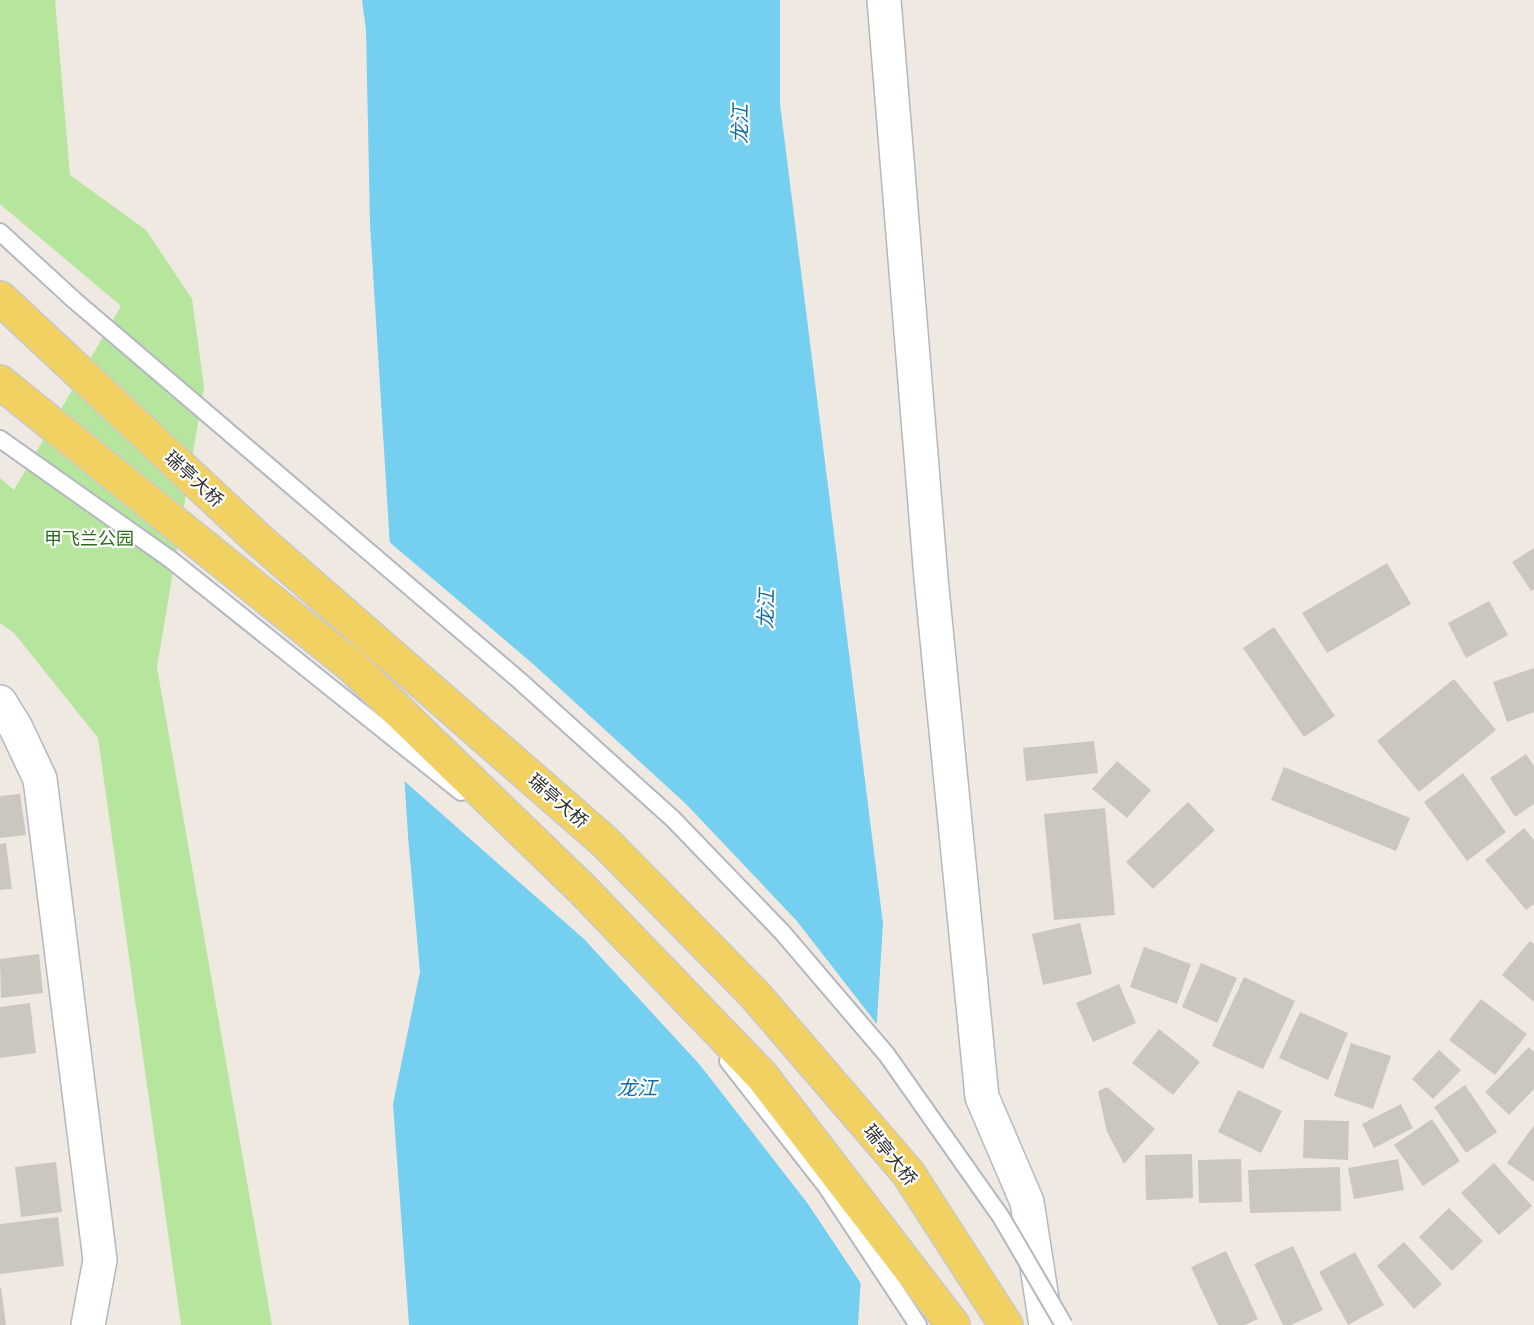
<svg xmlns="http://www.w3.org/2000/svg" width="1534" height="1325" viewBox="0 0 1534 1325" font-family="'Asap Condensed','Noto Sans SC',sans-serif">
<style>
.green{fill:#b6e59e}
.water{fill:#75cff0}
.pier{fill:#efe9e1}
.building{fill:#cbc7bf}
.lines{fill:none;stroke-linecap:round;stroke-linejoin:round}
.lane-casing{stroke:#b4b7c1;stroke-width:20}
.street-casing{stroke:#b4b7c1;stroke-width:36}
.primary-casing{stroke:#c9c9c9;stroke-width:36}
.lane{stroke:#fff;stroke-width:16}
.street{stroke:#fff;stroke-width:33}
.primary{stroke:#f2d163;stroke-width:33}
.lane-bridge-casing{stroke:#b4b7c1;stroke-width:20;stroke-linecap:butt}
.lane-bridge{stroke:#fff;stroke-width:16}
.labels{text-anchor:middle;stroke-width:4.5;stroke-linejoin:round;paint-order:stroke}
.street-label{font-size:18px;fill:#2e2e2e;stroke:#fff}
.park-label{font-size:18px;fill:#2c6e1b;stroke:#fff}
.water-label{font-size:20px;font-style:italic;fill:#0d6fa3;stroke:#fff}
</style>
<rect width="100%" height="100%" fill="#efe9e1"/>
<path class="green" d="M 0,0 L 55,0 L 70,175 L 146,230 L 192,299 L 204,387 L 157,667 L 272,1325 L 181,1325 L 98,738 L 14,633 L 0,623 L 0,478 L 14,490 L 121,306 L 0,204 Z"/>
<path class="water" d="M 362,0 L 780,0 L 780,104 L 883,924 L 858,1325 L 409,1325 L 393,1104 L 420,972 L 408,836 L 370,224 L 366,30 Z"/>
<path class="pier" d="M 387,540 L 532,663 L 686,804 L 796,920 L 880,1028 L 864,1288 L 808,1204 L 700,1065 L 584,939 L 402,779 Z"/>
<g class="building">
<path d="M 1534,548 L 1534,589 L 1531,591 L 1512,562 Z"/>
<path d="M 1387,563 L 1411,604 L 1327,653 L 1302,613 Z"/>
<path d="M 1489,601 L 1508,635 L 1466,658 L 1448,623 Z"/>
<path d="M 1274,627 L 1335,716 L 1304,737 L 1243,648 Z"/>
<path d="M 1534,668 L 1534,712 L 1507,722 L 1493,682 Z"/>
<path d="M 1454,679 L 1496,730 L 1419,792 L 1377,741 Z"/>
<path d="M 1094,741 L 1098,773 L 1026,781 L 1023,748 Z"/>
<path d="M 1526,754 L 1534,766 L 1534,804 L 1515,817 L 1490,778 Z"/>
<path d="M 1117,761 L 1151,790 L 1127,818 L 1092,789 Z"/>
<path d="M 1284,767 L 1410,818 L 1396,851 L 1271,800 Z"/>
<path d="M 1463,773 L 1506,832 L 1467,861 L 1424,802 Z"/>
<path d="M 20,794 L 26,835 L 0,838 L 0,796 Z"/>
<path d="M 1188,802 L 1215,830 L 1153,889 L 1126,862 Z"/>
<path d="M 1105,808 L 1115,915 L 1054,920 L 1044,814 Z"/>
<path d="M 1524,828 L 1534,840 L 1534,904 L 1526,910 L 1485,860 Z"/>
<path d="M 6,843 L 12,889 L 0,890 L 0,844 Z"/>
<path d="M 1080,923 L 1092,974 L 1043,985 L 1032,934 Z"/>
<path d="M 1530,941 L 1534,944 L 1534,1002 L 1502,975 Z"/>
<path d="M 1144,947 L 1191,964 L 1177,1004 L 1130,987 Z"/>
<path d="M 39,954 L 43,993 L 1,998 L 0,959 Z"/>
<path d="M 1201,963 L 1237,978 L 1217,1023 L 1182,1007 Z"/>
<path d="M 1244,977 L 1295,1001 L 1263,1069 L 1212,1046 Z"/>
<path d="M 1119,984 L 1136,1023 L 1093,1042 L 1076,1003 Z"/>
<path d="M 1481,999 L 1527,1034 L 1495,1075 L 1449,1040 Z"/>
<path d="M 30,1003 L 36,1053 L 0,1058 L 0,1007 Z"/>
<path d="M 1300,1012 L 1348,1033 L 1328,1080 L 1279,1058 Z"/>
<path d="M 1159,1029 L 1200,1062 L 1173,1095 L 1132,1063 Z"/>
<path d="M 1351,1043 L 1391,1056 L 1373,1109 L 1334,1096 Z"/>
<path d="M 1529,1047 L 1534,1052 L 1534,1089 L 1509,1115 L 1485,1092 Z"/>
<path d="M 1439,1050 L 1461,1070 L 1433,1099 L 1412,1079 Z"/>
<path d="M 1465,1085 L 1497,1132 L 1466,1153 L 1434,1107 Z"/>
<path d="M 1107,1087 L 1155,1129 L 1124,1164 L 1107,1132 L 1098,1091 Z"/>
<path d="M 1238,1090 L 1282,1111 L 1261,1153 L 1218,1132 Z"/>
<path d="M 1401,1104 L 1413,1128 L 1374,1148 L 1362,1124 Z"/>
<path d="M 1432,1119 L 1460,1161 L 1423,1186 L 1394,1145 Z"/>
<path d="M 1304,1120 L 1349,1121 L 1348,1160 L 1303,1158 Z"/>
<path d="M 1534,1125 L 1534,1182 L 1507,1163 Z"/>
<path d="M 1192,1154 L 1193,1198 L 1146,1200 L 1145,1155 Z"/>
<path d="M 1241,1159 L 1242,1202 L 1199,1203 L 1198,1160 Z"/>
<path d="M 1398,1159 L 1404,1190 L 1354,1199 L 1348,1168 Z"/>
<path d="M 56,1162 L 62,1212 L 21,1217 L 15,1167 Z"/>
<path d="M 1494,1163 L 1532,1206 L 1499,1235 L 1461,1193 Z"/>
<path d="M 1340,1167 L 1341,1211 L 1250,1213 L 1248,1170 Z"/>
<path d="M 1449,1208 L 1483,1241 L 1452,1271 L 1419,1237 Z"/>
<path d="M 58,1217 L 64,1266 L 0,1274 L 0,1224 Z"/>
<path d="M 1404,1242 L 1442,1284 L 1414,1309 L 1377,1266 Z"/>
<path d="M 1293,1246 L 1323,1310 L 1291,1325 L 1283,1325 L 1254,1264 Z"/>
<path d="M 1226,1251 L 1258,1319 L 1245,1325 L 1218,1325 L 1191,1267 Z"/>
<path d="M 1355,1252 L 1384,1305 L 1348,1325 L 1319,1272 Z"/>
<path d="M 0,1288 L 1,1288 L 6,1325 L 0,1325 Z"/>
</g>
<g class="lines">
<g class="lane-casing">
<g id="lane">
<path d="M 0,232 L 74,300"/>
<path d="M 0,439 L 170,559 L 461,792"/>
<path d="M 728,1061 L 826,1186 L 918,1325"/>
</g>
</g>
<g class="street-casing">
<g id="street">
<path d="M 884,0 L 931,578 L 982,1097 L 1027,1202 L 1046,1325"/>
<path d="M 0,702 L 16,728 L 40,779 L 100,1260 L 88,1325"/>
</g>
</g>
<g class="primary-casing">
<g id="primary">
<path d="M 0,298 L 259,540 L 605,842 L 755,995 L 908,1173 L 1006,1325"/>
<path d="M 0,382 L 353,667 L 583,890 L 762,1076 L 953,1325"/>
</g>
</g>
<use href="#lane" class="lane"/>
<use href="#street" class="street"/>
<use href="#primary" class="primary"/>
<g class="lane-bridge-casing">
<path id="lane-bridge" d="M 74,300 L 520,681 L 673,819 L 782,932 L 887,1055 L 1001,1217 L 1064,1325"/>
</g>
<use href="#lane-bridge" class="lane-bridge"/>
</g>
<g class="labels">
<g class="street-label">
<text transform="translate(194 479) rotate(43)" y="6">瑞亭大桥</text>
<text transform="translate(558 801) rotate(41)" y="6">瑞亭大桥</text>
<text transform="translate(890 1155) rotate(51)" y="6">瑞亭大桥</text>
</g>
<g class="park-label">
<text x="89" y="545">甲飞兰公园</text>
</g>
<g class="water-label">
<text transform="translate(740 124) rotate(-89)" y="7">龙江</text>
<text transform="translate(766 609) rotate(-88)" y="7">龙江</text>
<text x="637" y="1095">龙江</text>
</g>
</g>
</svg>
